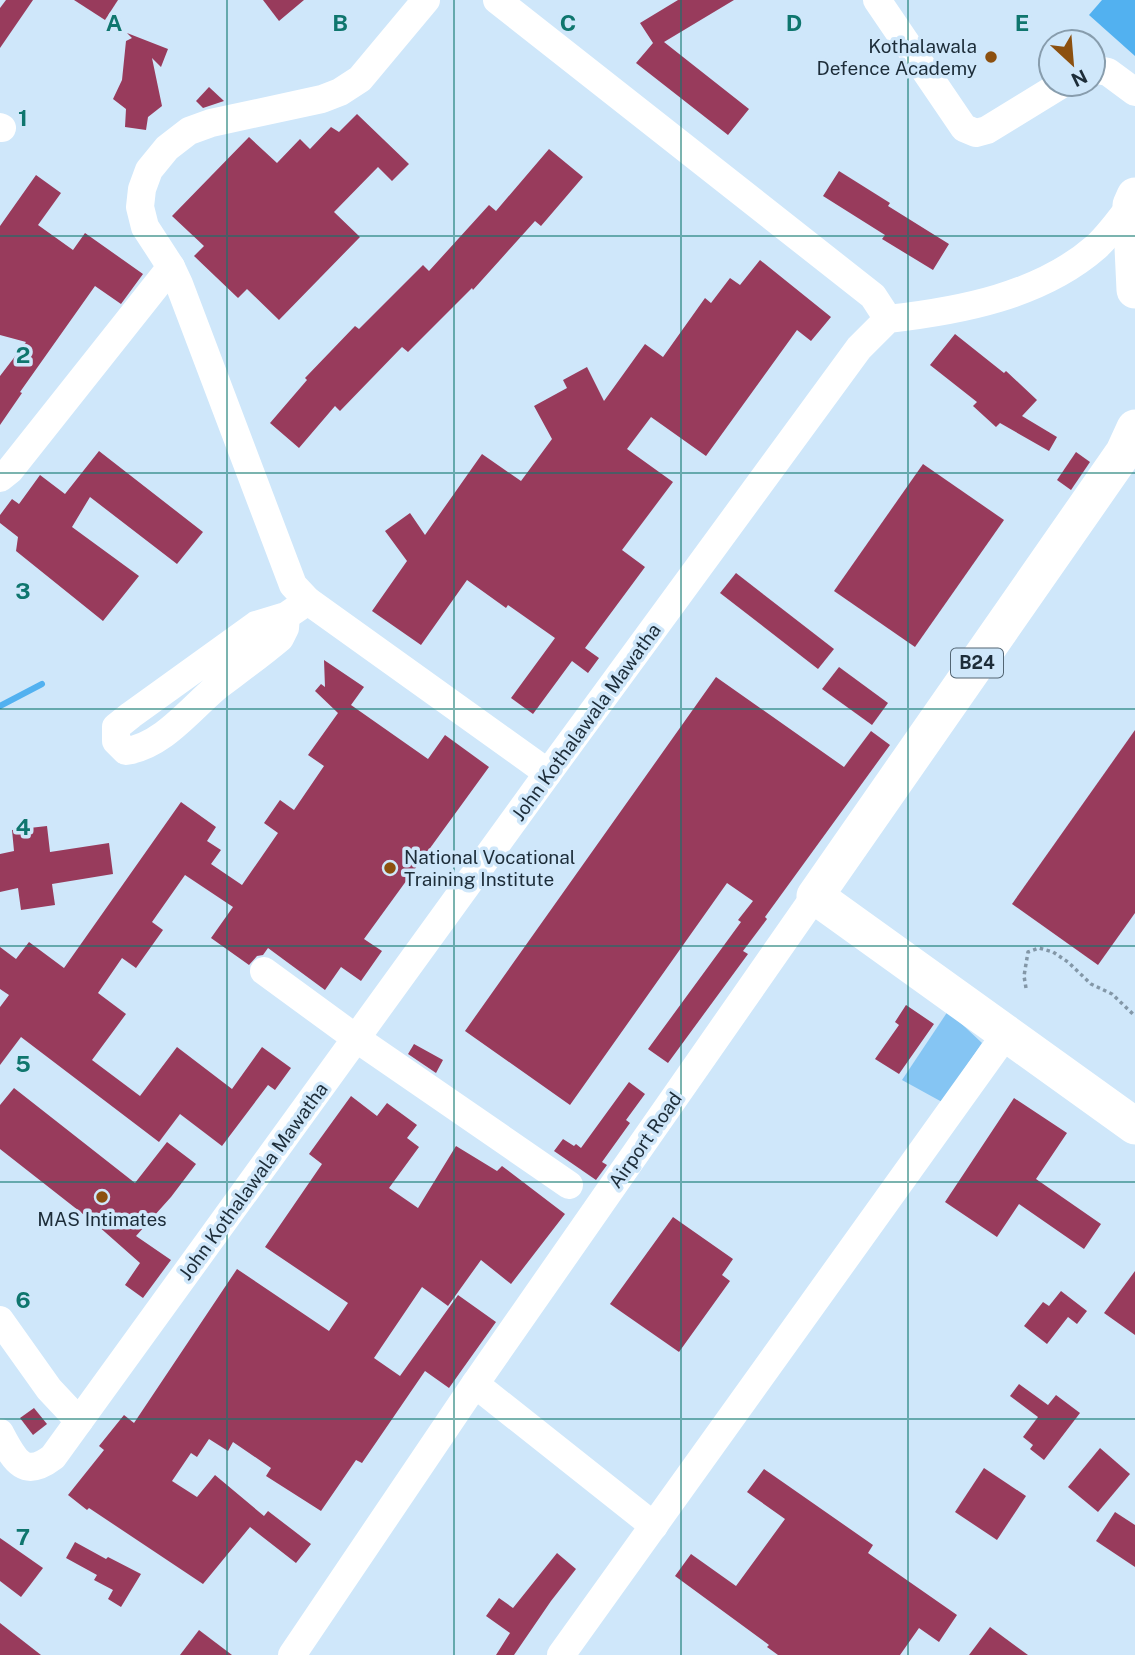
<svg xmlns="http://www.w3.org/2000/svg" width="1135" height="1655" viewBox="0 0 1135 1655" font-family="'Public Sans',sans-serif">
<style>
.green{fill:#85c5f3}
.water{fill:#52b1f0}
.lines{fill:none;stroke-linecap:round;stroke-linejoin:round}
.stream{stroke:#52b1f0;stroke-width:6}
.building{fill:#983b5c}
.path{stroke:#8397a7;stroke-width:3.5;stroke-dasharray:3.5 3.5;stroke-linecap:butt}
.minor{stroke:#fff;stroke-width:28}
.major{stroke:#fff;stroke-width:37}
.grid{fill:none;stroke:#0f766e;stroke-width:2;stroke-opacity:0.55}
.poi-dot{fill:#8c500f;stroke:#cfe7fa;stroke-width:2.5}
.labels{text-anchor:middle;stroke-width:7;stroke-linejoin:round;paint-order:stroke}
.shield{fill:#cfe7fa;stroke:#526573;stroke-width:2}
.shield-label{font-size:18px;font-weight:bold;fill:#1d2d39}
.poi-label{font-size:19px;fill:#1d2d39;stroke:#cfe7fa;text-anchor:end}
.street-label{font-size:19px;fill:#1d2d39;stroke:#cfe7fa}
.grid-label{font-size:23px;text-anchor:middle;font-weight:bold;fill:#0f766e;stroke:#cfe7fa;stroke-width:7;stroke-linejoin:round;paint-order:stroke}
</style>
<rect width="100%" height="100%" fill="#cfe7fa"/>
<path class="green" d="M 948,1011 L 982,1043 L 942,1102 L 902,1080 Z"/>
<path class="water" d="M 1102,0 L 1135,0 L 1135,56 L 1089,15 Z"/>
<g class="lines">
<path class="stream" d="M 0,706 L 42,684"/>
</g>
<g class="building">
<path d="M 6,0 L 33,0 L 0,48 L 0,8 Z"/>
<path d="M 74,0 L 118,0 L 105,20 Z"/>
<path d="M 263,0 L 304,0 L 279,21 Z"/>
<path d="M 678,0 L 734,0 L 664,42 L 749,109 L 728,135 L 636,63 L 653,43 L 640,23 Z"/>
<path d="M 127,33 L 168,49 L 161,67 L 152,58 L 162,106 L 148,117 L 146,130 L 125,127 L 126,109 L 113,99 L 122,80 L 126,41 L 132,38 Z"/>
<path d="M 209,87 L 224,101 L 203,108 L 196,101 Z"/>
<path d="M 357,114 L 409,164 L 392,181 L 378,167 L 334,212 L 360,237 L 279,320 L 247,289 L 238,298 L 194,256 L 204,246 L 172,216 L 249,137 L 277,163 L 300,139 L 310,149 L 331,127 L 339,132 Z"/>
<path d="M 549,149 L 583,177 L 541,226 L 535,221 L 473,290 L 472,288 L 408,352 L 402,347 L 340,411 L 335,406 L 299,448 L 270,423 L 307,380 L 305,378 L 355,326 L 359,329 L 423,265 L 429,271 L 489,205 L 496,211 Z"/>
<path d="M 839,171 L 890,203 L 888,206 L 949,244 L 933,270 L 882,239 L 885,235 L 823,196 Z"/>
<path d="M 36,175 L 61,193 L 38,225 L 73,250 L 85,233 L 143,274 L 121,304 L 95,286 L 20,392 L 22,393 L 0,425 L 0,376 L 26,342 L 0,335 L 0,226 Z"/>
<path d="M 760,260 L 831,317 L 811,341 L 797,330 L 706,456 L 651,417 L 627,449 L 673,482 L 622,550 L 645,567 L 585,648 L 599,658 L 588,673 L 572,661 L 533,714 L 511,698 L 555,638 L 508,605 L 506,608 L 467,580 L 421,645 L 372,611 L 407,561 L 385,531 L 410,513 L 425,535 L 482,454 L 521,481 L 552,439 L 534,406 L 567,388 L 563,380 L 587,367 L 604,401 L 645,344 L 663,357 L 705,298 L 711,303 L 730,278 L 740,285 Z"/>
<path d="M 955,334 L 1004,373 L 1006,371 L 1037,400 L 1022,416 L 1057,437 L 1049,451 L 1000,423 L 996,427 L 973,406 L 977,402 L 930,365 Z"/>
<path d="M 99,451 L 203,532 L 177,564 L 90,497 L 72,527 L 139,576 L 103,621 L 16,551 L 18,537 L 0,523 L 0,515 L 12,499 L 19,504 L 40,475 L 65,494 Z"/>
<path d="M 1076,452 L 1090,462 L 1071,490 L 1057,480 Z"/>
<path d="M 923,464 L 1004,520 L 915,647 L 834,591 Z"/>
<path d="M 736,573 L 834,649 L 818,669 L 720,593 Z"/>
<path d="M 324,660 L 364,687 L 351,705 L 428,759 L 445,735 L 489,767 L 364,939 L 382,951 L 361,981 L 341,967 L 325,990 L 268,948 L 263,955 L 257,956 L 249,965 L 211,938 L 233,907 L 185,875 L 152,922 L 163,930 L 136,968 L 122,958 L 98,993 L 126,1014 L 92,1060 L 140,1096 L 177,1047 L 232,1089 L 262,1047 L 291,1068 L 275,1090 L 268,1085 L 222,1146 L 180,1114 L 159,1142 L 21,1037 L 0,1065 L 0,1007 L 9,995 L 0,989 L 0,947 L 16,959 L 29,942 L 64,968 L 181,802 L 216,827 L 207,841 L 221,850 L 211,864 L 242,885 L 278,833 L 264,823 L 280,800 L 294,810 L 324,766 L 308,755 L 338,713 L 315,691 L 321,684 L 325,687 Z"/>
<path d="M 839,667 L 888,703 L 872,725 L 822,689 Z"/>
<path d="M 716,677 L 844,767 L 871,731 L 890,745 L 765,917 L 767,919 L 743,951 L 748,954 L 668,1063 L 648,1049 L 741,922 L 738,920 L 753,901 L 727,883 L 570,1105 L 465,1031 Z"/>
<path d="M 1135,730 L 1135,913 L 1098,965 L 1012,904 Z"/>
<path d="M 47,826 L 50,852 L 109,843 L 113,874 L 52,884 L 55,905 L 21,910 L 18,888 L 0,892 L 0,854 L 14,851 L 12,830 Z"/>
<path d="M 906,1005 L 934,1024 L 899,1074 L 875,1059 L 899,1025 L 895,1022 Z"/>
<path d="M 414,1044 L 443,1060 L 436,1073 L 408,1054 Z"/>
<path d="M 629,1082 L 645,1094 L 626,1120 L 630,1123 L 602,1162 L 607,1165 L 596,1180 L 554,1151 L 563,1139 L 574,1146 L 576,1144 L 581,1148 Z"/>
<path d="M 14,1088 L 135,1183 L 167,1142 L 196,1164 L 171,1197 L 136,1236 L 171,1260 L 143,1298 L 125,1285 L 140,1263 L 97,1225 L 0,1149 L 0,1105 Z"/>
<path d="M 351,1096 L 377,1116 L 387,1103 L 417,1125 L 407,1138 L 419,1147 L 389,1188 L 418,1208 L 456,1146 L 497,1171 L 502,1166 L 565,1214 L 511,1284 L 481,1260 L 448,1306 L 422,1287 L 374,1358 L 400,1376 L 458,1295 L 496,1322 L 449,1388 L 425,1371 L 362,1463 L 356,1460 L 321,1511 L 266,1476 L 271,1468 L 233,1442 L 228,1451 L 209,1439 L 197,1457 L 191,1453 L 172,1481 L 197,1497 L 215,1475 L 264,1516 L 268,1511 L 311,1544 L 296,1563 L 250,1527 L 203,1584 L 89,1508 L 87,1510 L 68,1495 L 104,1450 L 99,1446 L 124,1415 L 134,1423 L 237,1269 L 329,1331 L 348,1303 L 265,1247 L 322,1164 L 309,1154 Z"/>
<path d="M 1014,1098 L 1067,1133 L 1036,1179 L 1101,1224 L 1084,1249 L 1019,1204 L 997,1237 L 945,1202 Z"/>
<path d="M 673,1217 L 733,1259 L 722,1275 L 730,1281 L 679,1352 L 610,1304 Z"/>
<path d="M 1135,1271 L 1135,1335 L 1104,1313 Z"/>
<path d="M 1061,1291 L 1087,1311 L 1077,1324 L 1068,1317 L 1047,1344 L 1024,1326 L 1043,1302 L 1049,1306 Z"/>
<path d="M 1019,1384 L 1048,1405 L 1056,1395 L 1080,1413 L 1044,1460 L 1030,1449 L 1033,1445 L 1023,1437 L 1038,1417 L 1010,1396 Z"/>
<path d="M 34,1408 L 47,1424 L 33,1435 L 20,1418 Z"/>
<path d="M 1100,1448 L 1130,1474 L 1098,1512 L 1068,1487 Z"/>
<path d="M 984,1468 L 1026,1496 L 997,1540 L 955,1512 Z"/>
<path d="M 764,1469 L 873,1545 L 868,1553 L 957,1615 L 939,1642 L 919,1628 L 900,1655 L 778,1655 L 767,1647 L 769,1645 L 675,1576 L 691,1554 L 736,1586 L 785,1519 L 747,1492 Z"/>
<path d="M 1115,1512 L 1135,1525 L 1135,1567 L 1096,1541 Z"/>
<path d="M 0,1538 L 43,1568 L 21,1597 L 0,1581 Z"/>
<path d="M 75,1542 L 106,1559 L 108,1557 L 141,1574 L 121,1607 L 108,1599 L 113,1590 L 94,1580 L 97,1575 L 66,1558 Z"/>
<path d="M 557,1553 L 576,1569 L 551,1601 L 514,1655 L 496,1655 L 510,1633 L 486,1616 L 499,1598 L 513,1608 Z"/>
<path d="M 0,1623 L 41,1655 L 0,1655 Z"/>
<path d="M 990,1627 L 1028,1655 L 969,1655 Z"/>
<path d="M 199,1630 L 232,1655 L 180,1655 Z"/>
</g>
<g class="lines">
<path class="path" d="M 1026,988 L 1024,976 L 1028,952 L 1039,948 L 1053,952 L 1068,962 L 1091,984 L 1112,994 L 1135,1016"/>
<g class="minor">
<path d="M 426,0 L 360,79 L 340,92 L 322,99 L 211,123 L 189,131 L 167,148 L 149,170 L 142,189 L 140,207 L 145,227 L 171,267 L 179,284 L 293,585 L 308,601 L 548,773"/>
<path d="M 497,0 L 873,296 L 888,319"/>
<path d="M 877,0 L 964,128 L 976,133 L 987,130 L 1062,84"/>
<path d="M 1093,69 L 1108,72 L 1135,92"/>
<path d="M 0,127 L 2,128"/>
<path d="M 0,478 L 10,470 L 171,267"/>
<path d="M 286,616 L 285,628 L 280,638 C 260,655 239,670 219,685 C 191,708 163,746 126,751 L 116,741 L 116,727 L 131,715 L 256,625 L 286,616 L 308,601"/>
<path d="M 264,971 L 357,1039 L 569,1185"/>
<path d="M 0,1320 L 49,1389 L 79,1421"/>
<path d="M 475,1384 L 654,1526"/>
<path d="M 0,1433 C 14,1459 23,1480 53,1457 L 548,773 L 859,348 L 888,319 C 959,311 1040,296 1096,247 C 1109,235 1120,220 1131,205"/>
<path d="M 292,1655 L 475,1384 L 815,896"/>
<path d="M 561,1655 L 1006,1034"/>
</g>
<g class="major">
<path d="M 1135,196 L 1131,205 L 1135,290"/>
<path d="M 1135,428 L 1124,452 L 815,896 L 1135,1126"/>
</g>
</g>
<path class="grid" d="M 227,0 L 227,1655M 454,0 L 454,1655M 681,0 L 681,1655M 908,0 L 908,1655M 0,236 L 1135,236M 0,473 L 1135,473M 0,709 L 1135,709M 0,946 L 1135,946M 0,1182 L 1135,1182M 0,1419 L 1135,1419"/>
<g class="poi-dot">
<circle cx="991" cy="57" r="7"/>
<circle cx="390" cy="868" r="7"/>
<circle cx="102" cy="1197" r="7"/>
</g>
<g class="labels">
<rect class="shield" x="951" y="648.5" width="52" height="29" rx="5"/>
<g class="shield-label">
<text x="977" y="669">B24</text>
</g>
<g class="poi-label">
<text x="977" y="53">Kothalawala<tspan x="977" dy="22">Defence Academy</tspan></text>
<text x="404" y="864" text-anchor="start">National Vocational<tspan x="404" dy="22">Training Institute</tspan></text>
<text x="102" y="1226" text-anchor="middle">MAS Intimates</text>
</g>
<g class="street-label">
<text transform="translate(586 722) rotate(-54)" y="7">John Kothalawala Mawatha</text>
<text transform="translate(645 1140) rotate(-55)" y="7">Airport Road</text>
<text transform="translate(253 1181) rotate(-54)" y="7">John Kothalawala Mawatha</text>
</g>
</g>
<g class="grid-label">
<text x="114" y="31">A</text>
<text x="340" y="31">B</text>
<text x="568" y="31">C</text>
<text x="794" y="31">D</text>
<text x="1022" y="31">E</text>
<text x="23" y="126">1</text>
<text x="23" y="363">2</text>
<text x="23" y="599">3</text>
<text x="23" y="835">4</text>
<text x="23" y="1072">5</text>
<text x="23" y="1308">6</text>
<text x="23" y="1545">7</text>
</g>
<g transform="translate(1072 63) rotate(154)"><circle r="33" fill="#cfe7fa" stroke="#889dad" stroke-width="2"/>
<path d="M0-5L12 26L0 18L-12 26Z" fill="#8c500f"/>
<text y="-10" font-size="19" font-weight="bold" text-anchor="middle" fill="#1d2d39">N</text>
</g>
</svg>
